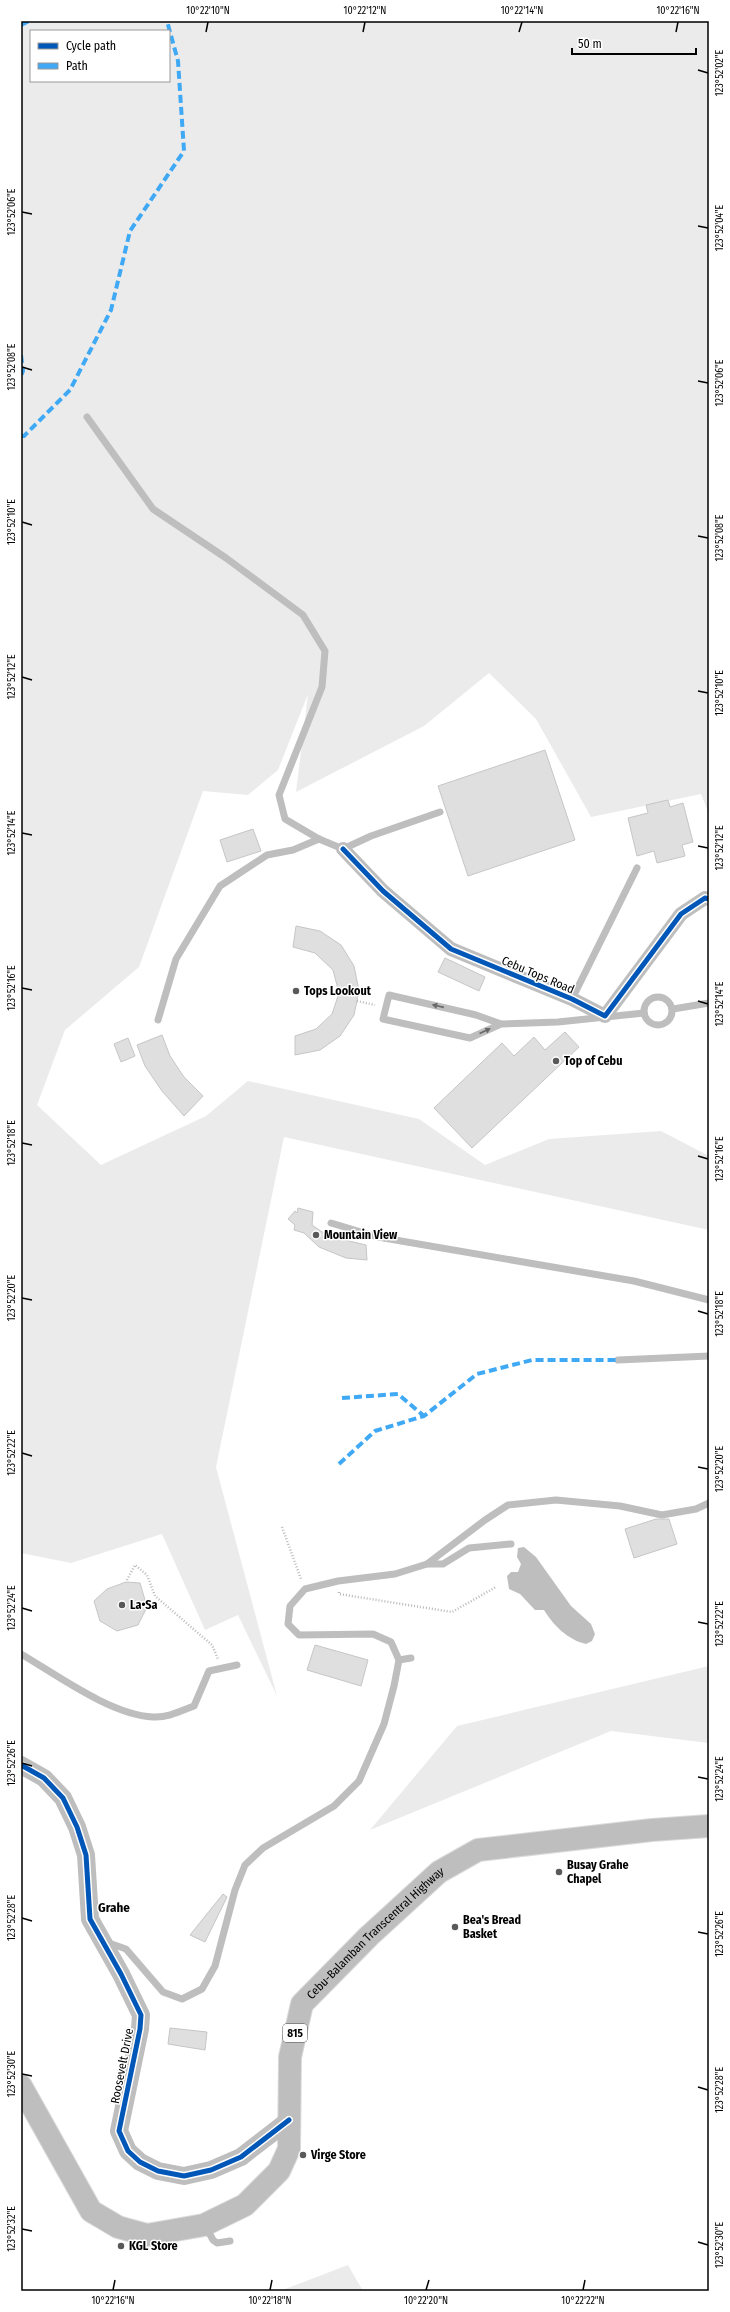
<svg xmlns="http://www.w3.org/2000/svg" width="730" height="2312" viewBox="0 0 730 2312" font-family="'Fira Sans Condensed',sans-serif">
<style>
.green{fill:#ebebeb;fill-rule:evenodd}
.water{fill:#bebebe}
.building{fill:#dfdfdf;stroke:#c6c6c6}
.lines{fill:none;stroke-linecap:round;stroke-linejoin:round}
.primary-casing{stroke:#dbdbdb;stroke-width:24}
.path{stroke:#b9b9b9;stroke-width:2.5;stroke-dasharray:1 2;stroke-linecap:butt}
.service{stroke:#bebebe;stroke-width:7}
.minor{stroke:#bebebe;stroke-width:14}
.tertiary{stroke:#bebebe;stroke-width:18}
.primary{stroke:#bebebe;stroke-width:22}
.quiet{stroke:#3fa9f5;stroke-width:4;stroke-dasharray:8 4;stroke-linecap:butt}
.cycleway-casing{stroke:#fff;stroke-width:8}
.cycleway{stroke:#0057b8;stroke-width:5}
.oneway{fill:#686868}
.ticks{fill:none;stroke:#000;stroke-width:1.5}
.poi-dot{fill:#595959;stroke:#fff;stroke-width:1.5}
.labels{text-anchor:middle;stroke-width:3;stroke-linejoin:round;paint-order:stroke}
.shield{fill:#fff;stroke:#4c4c4c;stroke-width:1}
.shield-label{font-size:11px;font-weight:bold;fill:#000}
.street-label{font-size:12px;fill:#000;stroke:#fff}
.poi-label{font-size:12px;font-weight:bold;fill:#000;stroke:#fff;text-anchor:start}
.neighbourhood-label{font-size:13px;font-weight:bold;fill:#000;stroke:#fff}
.neatline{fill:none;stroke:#000;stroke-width:1.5}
.ticks-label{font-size:10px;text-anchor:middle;fill:#000}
</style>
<rect width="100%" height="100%" fill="#fff"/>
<g class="green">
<path d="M 21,21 L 709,21 L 709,814 L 701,794 L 591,817 L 536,719 L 489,673 L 424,726 L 296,792 L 308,694 L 278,770 L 248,795 L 203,791 L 139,967 L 65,1030 L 37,1105 L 101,1165 L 206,1116 L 248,1081 L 419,1119 L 485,1165 L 549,1139 L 661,1131 L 709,1156 L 709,1230 L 284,1137 L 216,1467 L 277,1696 L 238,1615 L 205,1630 L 162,1534 L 71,1563 L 21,1553 ZM 31,31 L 169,31 L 169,81 L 31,81 Z"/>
<path d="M 709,1666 L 709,1743 L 611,1731 L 370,1830 L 457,1726 Z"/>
<path d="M 348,2265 L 363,2291 L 280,2291 Z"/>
</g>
<path class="water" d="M 524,1547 L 536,1557 L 571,1606 L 591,1624 L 595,1634 L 592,1641 L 586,1644 C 568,1640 553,1625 544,1610 L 535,1610 L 520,1594 L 509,1589 L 507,1576 L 511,1572 L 518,1572 L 521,1564 L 517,1557 L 518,1548 Z"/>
<g class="building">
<path d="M 545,750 L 575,840 L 468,876 L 438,786 Z"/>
<path d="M 668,800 L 670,807 L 683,803 L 693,842 L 682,845 L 685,856 L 657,863 L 654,851 L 637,856 L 628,818 L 648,813 L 646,805 Z"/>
<path d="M 253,829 L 261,851 L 227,862 L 220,840 Z"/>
<path d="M 296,926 L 320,931 L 341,945 L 354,966 L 359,991 L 354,1015 L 340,1036 L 320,1050 L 295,1055 L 295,1036 L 316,1029 L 332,1014 L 339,993 L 333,970 L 315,953 L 293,947 Z"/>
<path d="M 445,958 L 485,977 L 479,991 L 438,972 Z"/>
<path d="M 565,1032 L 579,1047 L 472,1148 L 434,1108 L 502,1043 L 514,1056 L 534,1037 L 545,1050 Z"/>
<path d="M 162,1035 L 170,1056 L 184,1077 L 203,1096 L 184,1116 L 162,1091 L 145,1066 L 137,1045 Z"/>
<path d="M 128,1038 L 135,1056 L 121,1062 L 114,1044 Z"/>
<path d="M 298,1208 L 313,1212 L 312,1225 L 328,1236 L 366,1245 L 367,1260 L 346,1258 L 319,1247 L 304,1233 L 294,1230 L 295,1225 L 288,1219 L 295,1211 L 297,1213 Z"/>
<path d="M 656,1519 L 669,1519 L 677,1544 L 634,1558 L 625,1529 Z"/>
<path d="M 126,1582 L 140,1583 L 147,1607 L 138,1625 L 117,1631 L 100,1621 L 94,1601 L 107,1589 Z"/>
<path d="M 315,1645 L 368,1660 L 361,1686 L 307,1670 Z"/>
<path d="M 223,1894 L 227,1897 L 205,1942 L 190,1935 Z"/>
<path d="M 170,2028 L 207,2032 L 205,2050 L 168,2044 Z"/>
</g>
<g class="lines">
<g class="primary-casing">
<g id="primary">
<path id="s1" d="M 21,2086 L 91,2211 L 118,2227 L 147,2235 L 204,2225 L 245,2205 L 279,2171 L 289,2149 L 290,2057 L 302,2004 L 369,1936 L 439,1872 L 478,1850 L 652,1830 L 709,1826"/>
</g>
</g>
<g class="path">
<path d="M 357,1001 L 375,1005"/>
<path d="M 282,1527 L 301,1579"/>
<path d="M 127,1580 L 135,1565 L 147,1575 L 155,1596 L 212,1645 L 218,1659"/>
<path d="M 339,1592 L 339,1594 L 452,1612 L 496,1587"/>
</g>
<g class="service">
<path d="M 87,417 L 153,509 L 226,558 L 303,615 L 325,651 L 322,687 L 279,795 L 285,819 L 319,839 L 343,849 L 371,836 L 440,812"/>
<circle cx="658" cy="1011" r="14"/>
<path d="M 572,999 L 637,868"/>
<path d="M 673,1009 L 709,1003"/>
<path d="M 158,1020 L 176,959 L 220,886 L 267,855 L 293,850 L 319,839"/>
<path d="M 501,1024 L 470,1038 L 383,1019 L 389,995 L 476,1015 L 501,1024 L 558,1022 L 644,1013"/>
<path d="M 331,1223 L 378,1237 L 634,1281 L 709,1300"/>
<path d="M 618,1360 L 709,1356"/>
<path d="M 427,1564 L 443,1564 L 469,1548 L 511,1544"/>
<path d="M 21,1654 C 57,1675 111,1715 153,1717 C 167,1718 181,1711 194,1706 L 209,1671 L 237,1665"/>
<path d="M 399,1660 L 411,1658"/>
<path d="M 106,1942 L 126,1949 L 163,1992 L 182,1999 L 202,1989 L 215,1966 L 235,1890 L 245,1865 L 263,1848 L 334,1806 L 359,1781 L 384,1724 L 394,1686 L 399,1660 L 391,1642 L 373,1634 L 299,1635 L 288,1624 L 290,1606 L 305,1589 L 338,1581 L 395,1574 L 427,1564 L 485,1520 L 508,1505 L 556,1500 L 620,1506 L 662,1515 L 696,1509 L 709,1503"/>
<path d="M 206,2227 L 213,2240 L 217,2243 L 230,2241"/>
</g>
<path class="minor" d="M 343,849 L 383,891 L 451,949 L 572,999 L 605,1016 L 681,914 L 705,898 L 709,899"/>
<path class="tertiary" d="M 21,1765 L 44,1778 L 63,1798 L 77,1827 L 86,1855 L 90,1919 L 121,1974 L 141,2015 L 140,2029 L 119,2131 L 128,2151 L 140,2162 L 158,2171 L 184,2176 L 211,2170 L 241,2157 L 289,2120"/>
<use href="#primary" class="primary"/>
<g class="quiet">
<path d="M 21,25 L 29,21"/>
<path d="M 21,355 L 23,371 L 21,376"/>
<path d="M 21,436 L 24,436 L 70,390 L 111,310 L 130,231 L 184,151 L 178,61 L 167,21"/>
<path d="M 342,1398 L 398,1394 L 424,1416"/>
<path d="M 339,1464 L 375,1431 L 424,1416 L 477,1374 L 532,1360 L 618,1360"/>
</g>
<g class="cycleway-casing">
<g id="cycleway">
<path d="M 343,849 L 383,891 L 451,949 L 572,999 L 605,1016 L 681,914 L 705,898 L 709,899"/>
<path d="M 21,1765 L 44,1778 L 63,1798 L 77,1827 L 86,1855 L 90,1919 L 121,1974 L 141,2015 L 140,2029 L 119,2131 L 128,2151 L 140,2162 L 158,2171 L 184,2176 L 211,2170 L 241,2157 L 289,2120"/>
</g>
</g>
<use href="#cycleway" class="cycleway"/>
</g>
<defs><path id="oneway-solid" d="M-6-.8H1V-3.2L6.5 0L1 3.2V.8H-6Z"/></defs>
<g class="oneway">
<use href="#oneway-solid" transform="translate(438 1006) rotate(-167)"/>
<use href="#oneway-solid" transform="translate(485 1031) rotate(-24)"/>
</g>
<path class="ticks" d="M 206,32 L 208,22M 363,32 L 365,22M 519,32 L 522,22M 676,32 L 678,22M 698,70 L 708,73M 22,212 L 32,214M 698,226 L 708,228M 22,367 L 32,370M 698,381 L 708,383M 22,522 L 32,525M 698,536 L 708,538M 22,677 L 32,680M 698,691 L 708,693M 22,833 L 32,835M 698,846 L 708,848M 22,988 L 32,990M 698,1001 L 708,1004M 22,1143 L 32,1145M 698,1156 L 708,1159M 22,1298 L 32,1300M 698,1311 L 708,1314M 22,1453 L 32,1456M 698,1467 L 708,1469M 22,1608 L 32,1611M 698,1622 L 708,1624M 22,1763 L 32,1766M 698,1777 L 708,1779M 22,1918 L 32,1921M 698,1932 L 708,1934M 22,2074 L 32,2076M 698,2087 L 708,2090M 22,2229 L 32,2231M 698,2242 L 708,2245M 113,2290 L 115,2280M 270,2290 L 272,2280M 426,2290 L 429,2280M 583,2290 L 585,2280"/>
<g class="poi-dot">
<circle cx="296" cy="991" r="4"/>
<circle cx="556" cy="1061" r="4"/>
<circle cx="316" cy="1235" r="4"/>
<circle cx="122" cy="1605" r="4"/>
<circle cx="559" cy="1872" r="4"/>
<circle cx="455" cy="1927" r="4"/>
<circle cx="303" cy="2155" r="4"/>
<circle cx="121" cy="2246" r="4"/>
</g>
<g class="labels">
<rect class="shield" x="283" y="2024" width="24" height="18" rx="3"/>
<g class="shield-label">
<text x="295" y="2037">815</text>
</g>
<g class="street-label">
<text transform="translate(538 975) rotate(23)" y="4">Cebu Tops Road</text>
<text dy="4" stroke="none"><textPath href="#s1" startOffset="629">Cebu-Balamban Transcentral Highway</textPath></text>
<text transform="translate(122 2066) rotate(-79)" y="4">Roosevelt Drive</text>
</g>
<g class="poi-label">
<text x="304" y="995">Tops Lookout</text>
<text x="564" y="1065">Top of Cebu</text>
<text x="324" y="1239">Mountain View</text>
<text x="130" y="1609">La•Sa</text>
<text x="567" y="1869">Busay Grahe<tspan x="567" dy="14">Chapel</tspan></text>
<text x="463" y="1924">Bea's Bread<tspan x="463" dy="14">Basket</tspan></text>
<text x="311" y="2159">Virge Store</text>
<text x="129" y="2250">KGL Store</text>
</g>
<g class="neighbourhood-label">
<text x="114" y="1912">Grahe</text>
</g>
</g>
<rect width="730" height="2312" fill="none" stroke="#ffffff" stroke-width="44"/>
<rect x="30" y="30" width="140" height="52" fill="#ffffff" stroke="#999999"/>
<rect x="38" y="43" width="20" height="6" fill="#0057b8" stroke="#999999"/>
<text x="66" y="50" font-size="12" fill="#000000">Cycle path</text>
<rect x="38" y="63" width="20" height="6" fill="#3fa9f5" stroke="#999999"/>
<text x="66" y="70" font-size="12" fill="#000000">Path</text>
<path d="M572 48v6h124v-6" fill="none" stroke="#000000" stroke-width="2"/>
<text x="578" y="48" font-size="12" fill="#000000" stroke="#ffffff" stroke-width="3" paint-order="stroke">50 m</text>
<rect x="22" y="22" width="686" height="2268" class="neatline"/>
<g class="ticks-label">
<text x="208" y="14">10°22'10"N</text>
<text x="365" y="14">10°22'12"N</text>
<text x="522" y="14">10°22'14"N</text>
<text x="678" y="14">10°22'16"N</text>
<text transform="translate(719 73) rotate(-90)" y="4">123°52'02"E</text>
<text transform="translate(11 212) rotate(-90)" y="4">123°52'06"E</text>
<text transform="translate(719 228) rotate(-90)" y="4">123°52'04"E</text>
<text transform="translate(11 367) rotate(-90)" y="4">123°52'08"E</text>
<text transform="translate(719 383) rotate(-90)" y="4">123°52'06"E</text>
<text transform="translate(11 522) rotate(-90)" y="4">123°52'10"E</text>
<text transform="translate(719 538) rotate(-90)" y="4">123°52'08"E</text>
<text transform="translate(11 677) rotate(-90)" y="4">123°52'12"E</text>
<text transform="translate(719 693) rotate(-90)" y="4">123°52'10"E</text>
<text transform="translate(11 833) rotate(-90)" y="4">123°52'14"E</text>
<text transform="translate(719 848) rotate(-90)" y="4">123°52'12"E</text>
<text transform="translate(11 988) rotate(-90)" y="4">123°52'16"E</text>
<text transform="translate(719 1004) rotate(-90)" y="4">123°52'14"E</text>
<text transform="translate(11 1143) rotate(-90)" y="4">123°52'18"E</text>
<text transform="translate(719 1159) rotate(-90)" y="4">123°52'16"E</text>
<text transform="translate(11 1298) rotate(-90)" y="4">123°52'20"E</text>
<text transform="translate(719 1314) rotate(-90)" y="4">123°52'18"E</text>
<text transform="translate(11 1453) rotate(-90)" y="4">123°52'22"E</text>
<text transform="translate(719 1469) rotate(-90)" y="4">123°52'20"E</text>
<text transform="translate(11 1608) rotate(-90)" y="4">123°52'24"E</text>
<text transform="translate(719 1624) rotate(-90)" y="4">123°52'22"E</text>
<text transform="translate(11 1763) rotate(-90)" y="4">123°52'26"E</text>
<text transform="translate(719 1779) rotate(-90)" y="4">123°52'24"E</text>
<text transform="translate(11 1918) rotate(-90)" y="4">123°52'28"E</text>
<text transform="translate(719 1934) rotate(-90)" y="4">123°52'26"E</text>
<text transform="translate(11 2074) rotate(-90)" y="4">123°52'30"E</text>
<text transform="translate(719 2090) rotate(-90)" y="4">123°52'28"E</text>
<text transform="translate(11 2229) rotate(-90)" y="4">123°52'32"E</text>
<text transform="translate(719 2245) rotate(-90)" y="4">123°52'30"E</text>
<text x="113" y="2304">10°22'16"N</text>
<text x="270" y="2304">10°22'18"N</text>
<text x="426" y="2304">10°22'20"N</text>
<text x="583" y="2304">10°22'22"N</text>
</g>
</svg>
